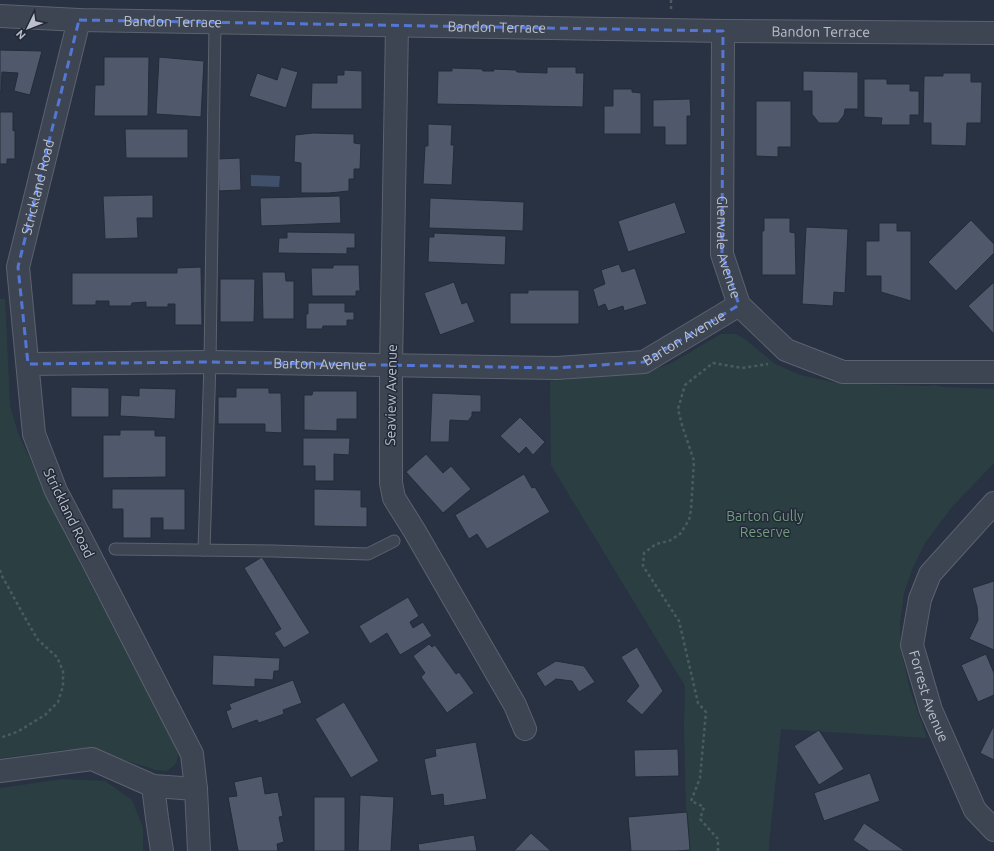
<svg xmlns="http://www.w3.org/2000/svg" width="994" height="851" viewBox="0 0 994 851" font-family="Ubuntu,sans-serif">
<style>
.green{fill:#2b3f43}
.water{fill:#404f6a}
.building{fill:#50596b;stroke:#242b39}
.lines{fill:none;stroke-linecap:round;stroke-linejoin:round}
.service-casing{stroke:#5c626f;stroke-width:13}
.minor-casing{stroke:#5c626f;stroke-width:24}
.path{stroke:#4a5c60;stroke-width:2.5;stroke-dasharray:3 3;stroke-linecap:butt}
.service{stroke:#3d4552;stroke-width:11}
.minor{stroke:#3d4552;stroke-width:22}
.marked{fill:none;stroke:#5476d4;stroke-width:3;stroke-dasharray:8 5;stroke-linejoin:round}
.labels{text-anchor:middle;stroke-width:3;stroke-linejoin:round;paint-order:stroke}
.street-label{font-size:14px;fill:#bbc0cc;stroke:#222937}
.park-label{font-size:14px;fill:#739b7f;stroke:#222937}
</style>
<rect width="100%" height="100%" fill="#293242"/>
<g class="green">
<path d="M 0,299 L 5,299 L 10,406 L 18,433 L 65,535 L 174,744 L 178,756 L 176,763 L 171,768 L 166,771 L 156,770 L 121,759 L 98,754 L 64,750 L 0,758 Z"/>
<path d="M 721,334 L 736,334 L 746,340 L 775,364 L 800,375 L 836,383 L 929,386 L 934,385 L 943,387 L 994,389 L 994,463 L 951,508 L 925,543 L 913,567 L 904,593 L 900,623 L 900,646 L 910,690 L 927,738 L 781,729 L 769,844 L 769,851 L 687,851 L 684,725 L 685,686 L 551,465 L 550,381 L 642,373 L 670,364 Z"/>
<path d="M 63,779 L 105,781 L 132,800 L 143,828 L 143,851 L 0,851 L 0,788 Z"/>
</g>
<path class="water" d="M 251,175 L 280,176 L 279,187 L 251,186 Z"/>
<g class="building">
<path d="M 0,50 L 42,51 L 30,95 L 14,91 L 18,73 L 2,72 L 1,92 L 0,91 Z"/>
<path d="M 104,57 L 149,57 L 148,116 L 94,116 L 95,85 L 104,85 Z"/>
<path d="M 159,57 L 204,61 L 201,117 L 156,114 Z"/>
<path d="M 281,67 L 298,72 L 286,108 L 249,96 L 257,73 L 277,80 Z"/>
<path d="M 547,67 L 576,67 L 576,73 L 584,73 L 583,107 L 437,104 L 438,71 L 452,71 L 452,68 L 482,69 L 483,71 L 494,71 L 493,69 L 516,70 L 517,72 L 547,73 Z"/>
<path d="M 344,70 L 362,71 L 362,109 L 311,109 L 312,83 L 337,83 L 337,75 L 344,75 Z"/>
<path d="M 803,71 L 858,72 L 858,109 L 845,109 L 844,115 L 838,123 L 819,123 L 812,114 L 812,91 L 803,91 Z"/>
<path d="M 943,73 L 971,73 L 971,82 L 982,82 L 981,123 L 967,123 L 966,146 L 931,145 L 931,123 L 923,123 L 924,76 L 943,76 Z"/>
<path d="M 864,79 L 887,79 L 887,84 L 910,84 L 910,91 L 919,91 L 919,115 L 910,115 L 910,125 L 881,125 L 882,118 L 864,117 Z"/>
<path d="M 613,89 L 632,89 L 632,92 L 641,93 L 641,134 L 604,134 L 604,106 L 613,106 Z"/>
<path d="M 690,99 L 691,116 L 687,116 L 687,145 L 665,145 L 665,127 L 653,127 L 653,100 Z"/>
<path d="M 756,101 L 791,101 L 791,147 L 778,147 L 778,157 L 756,156 Z"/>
<path d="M 0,112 L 13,112 L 13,131 L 15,130 L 15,159 L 7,159 L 7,164 L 0,164 Z"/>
<path d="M 428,124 L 452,125 L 451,145 L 454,145 L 452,185 L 423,184 L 425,146 L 428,146 Z"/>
<path d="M 125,129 L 188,129 L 188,158 L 126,158 Z"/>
<path d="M 313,133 L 354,134 L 354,143 L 361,144 L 360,169 L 354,169 L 354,179 L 349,179 L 349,191 L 329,193 L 301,193 L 301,163 L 294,162 L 295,135 Z"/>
<path d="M 240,158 L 241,190 L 219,191 L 218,159 Z"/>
<path d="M 153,195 L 153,218 L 137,218 L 138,238 L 105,239 L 103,196 Z"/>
<path d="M 340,196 L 341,223 L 261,226 L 260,198 Z"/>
<path d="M 430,198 L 524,202 L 523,231 L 429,228 Z"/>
<path d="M 675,202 L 686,233 L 628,252 L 618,221 Z"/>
<path d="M 764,218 L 790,218 L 790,232 L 795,233 L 796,275 L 762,275 L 762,231 L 764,231 Z"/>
<path d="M 971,220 L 994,244 L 994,253 L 956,291 L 928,262 Z"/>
<path d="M 879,223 L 897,223 L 897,231 L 911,231 L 911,301 L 881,292 L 881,276 L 866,276 L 866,241 L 879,241 Z"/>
<path d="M 806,227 L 848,229 L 845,293 L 834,292 L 833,306 L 802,304 Z"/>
<path d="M 287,232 L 355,233 L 355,248 L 347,248 L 347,254 L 278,253 L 279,238 L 287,238 Z"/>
<path d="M 434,233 L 506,236 L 505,265 L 428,262 L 429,237 L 434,237 Z"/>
<path d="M 619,264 L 622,272 L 635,268 L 647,304 L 624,311 L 623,306 L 608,311 L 605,304 L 598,307 L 593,289 L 605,284 L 601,270 Z"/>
<path d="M 333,265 L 359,265 L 360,291 L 356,291 L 356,296 L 312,296 L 311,268 L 333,268 Z"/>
<path d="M 201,267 L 202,325 L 175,325 L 175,304 L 168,304 L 168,307 L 146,307 L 146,302 L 132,303 L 131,306 L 109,306 L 109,301 L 96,301 L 96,305 L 72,305 L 72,273 L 177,273 L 177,268 Z"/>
<path d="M 262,272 L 285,272 L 286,281 L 294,281 L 294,319 L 263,319 Z"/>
<path d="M 220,279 L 255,279 L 254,322 L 220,322 Z"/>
<path d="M 454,282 L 462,304 L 467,302 L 475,322 L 440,335 L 424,293 Z"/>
<path d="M 994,282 L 994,334 L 968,306 Z"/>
<path d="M 528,290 L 579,290 L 579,324 L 510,324 L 510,293 L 528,293 Z"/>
<path d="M 308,303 L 345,303 L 345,312 L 354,312 L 354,320 L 347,320 L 347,326 L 323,326 L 322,329 L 306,329 L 306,314 L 308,314 Z"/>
<path d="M 71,387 L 109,388 L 109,417 L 71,417 Z"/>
<path d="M 139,388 L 176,389 L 175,419 L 120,416 L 121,395 L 139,396 Z"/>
<path d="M 236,388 L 269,388 L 269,393 L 281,393 L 282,433 L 265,432 L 265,424 L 218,424 L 218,397 L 236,397 Z"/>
<path d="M 313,391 L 357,391 L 357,419 L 337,419 L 337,431 L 304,430 L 304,395 L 312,395 Z"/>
<path d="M 432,393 L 481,395 L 481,412 L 472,412 L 472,416 L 468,421 L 450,420 L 449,442 L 430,442 Z"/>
<path d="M 520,417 L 545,442 L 533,455 L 526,447 L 519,454 L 500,436 Z"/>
<path d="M 120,430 L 155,430 L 155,436 L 166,436 L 166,477 L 103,478 L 103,435 L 120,435 Z"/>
<path d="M 303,438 L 350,438 L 349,455 L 334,454 L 334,481 L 315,481 L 315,466 L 303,466 Z"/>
<path d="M 426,454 L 443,473 L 451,466 L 471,489 L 443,513 L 406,472 Z"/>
<path d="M 524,474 L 532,488 L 535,487 L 550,512 L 487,549 L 477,534 L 469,539 L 455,515 Z"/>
<path d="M 112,489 L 185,489 L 185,530 L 163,530 L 163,518 L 151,518 L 151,538 L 123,538 L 123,509 L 112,509 Z"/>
<path d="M 314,489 L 361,490 L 361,507 L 367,507 L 367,527 L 314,526 Z"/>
<path d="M 262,557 L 310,633 L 284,648 L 274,633 L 281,629 L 244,568 Z"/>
<path d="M 994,581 L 994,650 L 969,639 L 978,620 L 977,607 L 972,588 Z"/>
<path d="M 408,597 L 419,616 L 410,622 L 413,628 L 423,622 L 432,636 L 400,655 L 387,633 L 370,644 L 359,626 Z"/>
<path d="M 429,644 L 432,647 L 435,645 L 456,674 L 459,672 L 474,693 L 447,713 L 421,677 L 425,673 L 413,656 Z"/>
<path d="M 637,647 L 663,691 L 642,715 L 626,701 L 639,686 L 621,657 Z"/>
<path d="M 986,654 L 994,673 L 994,695 L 978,702 L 961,665 Z"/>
<path d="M 213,655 L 280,658 L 279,671 L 274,671 L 273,680 L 255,679 L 255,687 L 212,685 Z"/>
<path d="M 556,661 L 584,666 L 595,682 L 579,692 L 572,681 L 556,679 L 545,687 L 536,673 Z"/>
<path d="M 293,680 L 302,703 L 283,710 L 284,714 L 259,723 L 257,720 L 232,729 L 226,711 L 231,709 L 229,704 Z"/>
<path d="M 344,702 L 379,761 L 351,778 L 315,719 Z"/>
<path d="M 994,725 L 994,760 L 980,753 Z"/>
<path d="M 819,730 L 844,769 L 819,785 L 794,746 Z"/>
<path d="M 476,742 L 487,799 L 444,806 L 443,794 L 431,796 L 424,759 L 436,756 L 435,749 Z"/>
<path d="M 678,749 L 679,776 L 635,777 L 634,750 Z"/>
<path d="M 870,773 L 880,801 L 824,821 L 814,793 Z"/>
<path d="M 262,776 L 265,794 L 278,792 L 283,816 L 279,817 L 284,842 L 277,844 L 278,851 L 238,851 L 228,797 L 237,796 L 234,782 Z"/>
<path d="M 360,795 L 394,797 L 391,851 L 358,851 Z"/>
<rect x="314" y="797" width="31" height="54"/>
<path d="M 687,812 L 690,850 L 677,851 L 631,851 L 628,817 Z"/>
<path d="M 864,823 L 905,851 L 869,851 L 853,840 Z"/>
<path d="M 531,833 L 551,851 L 514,851 Z"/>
<path d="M 474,835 L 477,851 L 419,851 L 418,844 Z"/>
</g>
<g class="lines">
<g class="service-casing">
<g id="service">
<path d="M 115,549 L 273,551 L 368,554 L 394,541"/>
<path d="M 204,550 L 210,362 L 215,23"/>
</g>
</g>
<g class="minor-casing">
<g id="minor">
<path id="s1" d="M 0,16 L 79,20 L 723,31 L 994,33"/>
<path d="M 397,26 L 391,365 L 391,483 L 394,498 L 414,530 L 515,705 L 525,729"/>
<path id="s2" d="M 723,31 L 722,254 L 739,305 L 786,350 L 843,372 L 994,372"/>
<path id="s3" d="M 28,364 L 210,362 L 557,368 L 644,362 L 739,305"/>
<path id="s4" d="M 994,503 L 930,574 L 920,599 L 912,645 L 931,710 L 975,810 L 994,830"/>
<path id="s5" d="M 0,771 L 92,759 L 153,786 L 196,789 L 192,754 L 87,550 L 56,491 L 34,434 L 18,267 L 79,20"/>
<path d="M 153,786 L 157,818 L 162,851"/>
<path d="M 196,789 L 199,851"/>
</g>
</g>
<g class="path">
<path d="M 671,0 L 671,9"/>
<path d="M 0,570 L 1,574 L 24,616 L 38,640 L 57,657 L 63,671 L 63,686 L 58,702 L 45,715 L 17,732 L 0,738"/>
<path d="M 718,851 L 718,839 L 700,819 L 704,807 L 691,801 L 700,778 L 706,712 L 698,703 L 679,621 L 643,566 L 644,553 L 656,544 L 669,541 L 680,534 L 689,520 L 691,510 L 694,461 L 682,425 L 678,409 L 685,385 L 713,363 L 742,368 L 768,364"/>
</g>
<use href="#service" class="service"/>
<use href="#minor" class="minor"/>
</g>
<path class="marked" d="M 79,20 L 723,31 L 722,254 L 739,305 L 644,362 L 557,368 L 210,362 L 28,364 L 18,267 Z"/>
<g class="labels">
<g class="street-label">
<text dy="5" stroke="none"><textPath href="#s1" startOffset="173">Bandon Terrace</textPath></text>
<text dy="5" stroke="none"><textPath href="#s1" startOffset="497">Bandon Terrace</textPath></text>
<text dy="5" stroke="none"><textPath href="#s1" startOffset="821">Bandon Terrace</textPath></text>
<text dy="5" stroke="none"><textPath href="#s5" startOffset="845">Strickland Road</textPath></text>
<text dy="5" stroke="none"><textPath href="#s2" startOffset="217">Glenvale Avenue</textPath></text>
<text dy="5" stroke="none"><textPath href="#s3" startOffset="663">Barton Avenue</textPath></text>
<text dy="5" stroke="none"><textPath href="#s3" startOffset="292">Barton Avenue</textPath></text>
<text transform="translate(391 395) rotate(-89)" y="5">Seaview Avenue</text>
<text transform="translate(69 513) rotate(64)" y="5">Strickland Road</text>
<text dy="5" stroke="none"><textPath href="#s4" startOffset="223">Forrest Avenue</textPath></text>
</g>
<g class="park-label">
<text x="765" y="521">Barton Gully<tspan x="765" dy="16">Reserve</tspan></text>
</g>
</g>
<g transform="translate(28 28) rotate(227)" stroke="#222937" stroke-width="3" paint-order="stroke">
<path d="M0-3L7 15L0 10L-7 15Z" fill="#bbc0cc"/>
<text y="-6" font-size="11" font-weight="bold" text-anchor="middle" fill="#bbc0cc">N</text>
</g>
</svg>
